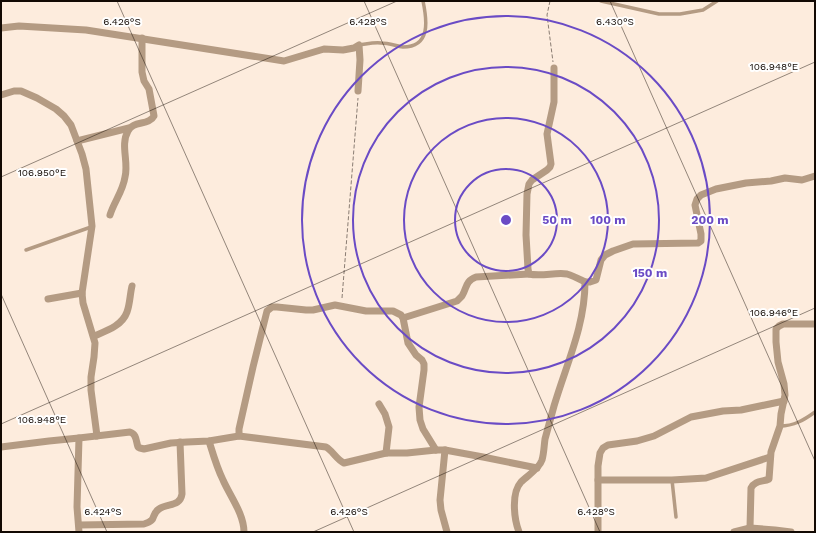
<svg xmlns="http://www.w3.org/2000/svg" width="816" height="533" viewBox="0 0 816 533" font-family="'Work Sans',sans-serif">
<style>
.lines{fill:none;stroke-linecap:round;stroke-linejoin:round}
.path{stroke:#8a7d73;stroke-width:1;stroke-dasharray:4 2;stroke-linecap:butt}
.lane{stroke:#b49b83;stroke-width:3.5}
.street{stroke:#b49b83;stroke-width:7}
.ticks{fill:none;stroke:#120903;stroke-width:1;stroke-opacity:0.45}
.ring{fill:none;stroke:#6a4bc5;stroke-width:2}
.ticks-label{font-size:10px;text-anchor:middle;fill:#120903;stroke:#fff;stroke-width:4;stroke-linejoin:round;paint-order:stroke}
.centre{fill:#6a4bc5;stroke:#fff;stroke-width:2}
.ring-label{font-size:12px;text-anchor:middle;font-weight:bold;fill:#6a4bc5;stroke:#fff;stroke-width:4;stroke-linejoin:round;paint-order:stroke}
</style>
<rect width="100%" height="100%" fill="#fdecdd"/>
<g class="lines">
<g class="path">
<path d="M 550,1 L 547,15 L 553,62"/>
<path d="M 342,298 L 358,98"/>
</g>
<g class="lane">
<path d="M 601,1 L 659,14 L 680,14 L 703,10 L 717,1"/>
<path d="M 359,45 C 367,44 374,42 381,43 C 389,43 396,46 403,47 C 431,47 427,20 423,1"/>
<path d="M 26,250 L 91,227"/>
<path d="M 780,426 C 794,426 804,420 815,412"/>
<path d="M 672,480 L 676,517"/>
</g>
<g class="street">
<path d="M 1,28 L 19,26 L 86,30 L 284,61 L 324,49 L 343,50 L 354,48 L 359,45 L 360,60 L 358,91"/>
<path d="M 1,95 L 14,91 L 21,91 L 37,98 L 56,109 L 64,116 L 71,125 L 82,154 L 86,169 L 92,226 L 82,293 L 83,303 L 95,343 L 94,357 L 91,377 L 91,390 L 97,436"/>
<path d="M 77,141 L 129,128"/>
<path d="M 110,215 C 114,202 123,191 125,177 C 129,162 120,145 128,131 C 133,120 149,126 154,116 L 149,89 L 144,81 L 142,72 L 142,38"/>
<path d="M 585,282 L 590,282 L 596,280 L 601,260 L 605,255 L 613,251 L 633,244 L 698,243 L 701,241 L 701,234 L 695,205 L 697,199 L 701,195 L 716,189 L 746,183 L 771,181 L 785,178 L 802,180 L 815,176"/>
<path d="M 48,299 L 82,293"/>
<path d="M 403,318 L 457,301 C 458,300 461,297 462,296 C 467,288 465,281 476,277 L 529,274"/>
<path d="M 94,336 C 106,331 122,326 127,312 C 130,304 130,294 132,286"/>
<path d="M 379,404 L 385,414 L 389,427 L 386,453"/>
<path d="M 239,436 L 326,447 C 333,451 336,459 344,463 L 386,453 L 407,453 L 436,450 L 445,450 L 483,457 L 537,468"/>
<path d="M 79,438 L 77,507 L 79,532"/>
<path d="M 209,441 C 213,454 217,468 223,480 C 230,496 244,514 244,532"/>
<path d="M 1,447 L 49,441 L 79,438 L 130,432 C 137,434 136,442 138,447 L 140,448 L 144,449 L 171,443 L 187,442 L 209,441 L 239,436 L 239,429 L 253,367 L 267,311 L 272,307 L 277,307 L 306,310 L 313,310 L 335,305 L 366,311 L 393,311 L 401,315 L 403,318 L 408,343 L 416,355 L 422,360 L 424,364 L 424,370 L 419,407 L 420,420 L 423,429 L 436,450"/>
<path d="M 445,450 L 440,500 L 441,510 L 447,532"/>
<path d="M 598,480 L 672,480 L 706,478 L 770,457"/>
<path d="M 79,525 L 144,524 C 158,520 150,515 159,509 C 168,503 180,507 182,494 L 180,442"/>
<path d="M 750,528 L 751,488 C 755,480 763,482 769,479 L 771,452 L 780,426 L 781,414 L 785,395 L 784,384 L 778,362 L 776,342 L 776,329 L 779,326 L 783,324 L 815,324"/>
<path d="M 519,532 C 514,519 511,493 521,482 C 528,475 539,469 542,460 C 544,453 544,446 545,439 C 548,428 551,417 554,406 C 566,365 585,326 585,282 C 579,279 574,276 567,274 C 555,272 542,277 529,274 L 528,269 L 526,235 L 527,194 L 529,184 L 532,180 L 547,170 L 550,167 L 551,164 L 547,134 L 554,102 L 554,68"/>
<path d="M 598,532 L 598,466 L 600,453 L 603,448 L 608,445 L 637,441 L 654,436 L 691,417 L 723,411 L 741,410 L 784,401"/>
<path d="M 734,532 L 750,528 L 775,530 L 791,532"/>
</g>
</g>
<path class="ticks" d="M 117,1 L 354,532M 364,1 L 600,532M 610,1 L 815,461M 1,177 L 397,1M 1,294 L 107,532M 1,424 L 815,62M 313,532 L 815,308"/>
<g class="ring">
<circle cx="506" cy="220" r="51"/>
<circle cx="506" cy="220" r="102"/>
<circle cx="506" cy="220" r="153"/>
<circle cx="506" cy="220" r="204"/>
</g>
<g class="ticks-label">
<text x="122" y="25">6.426°S</text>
<text x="368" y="25">6.428°S</text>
<text x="615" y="25">6.430°S</text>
<text x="774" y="70">106.948°E</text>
<text x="42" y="176">106.950°E</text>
<text x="774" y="316">106.946°E</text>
<text x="42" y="423">106.948°E</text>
<text x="103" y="515">6.424°S</text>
<text x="349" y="515">6.426°S</text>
<text x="596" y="515">6.428°S</text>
</g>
<circle cx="506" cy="220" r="6" class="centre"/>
<g class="ring-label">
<text x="557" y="224">50 m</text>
<text x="608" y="224">100 m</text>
<text x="710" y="224">200 m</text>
<text x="650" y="277">150 m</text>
</g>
<rect width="816" height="533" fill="none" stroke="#120903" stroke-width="4"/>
</svg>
